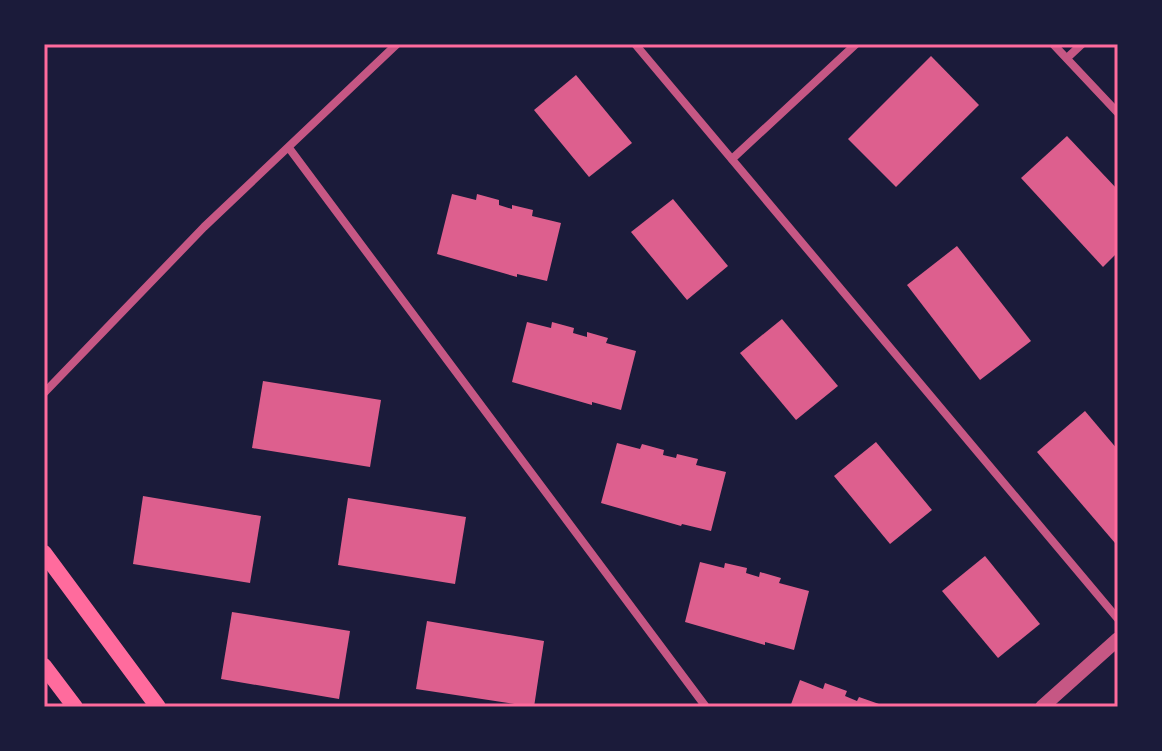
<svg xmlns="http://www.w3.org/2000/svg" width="1162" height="751" viewBox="0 0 1162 751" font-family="'Varela Round',sans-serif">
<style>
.building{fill:#dd5f8e}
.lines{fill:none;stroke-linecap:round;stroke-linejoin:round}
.minor{stroke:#c65784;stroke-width:8}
.tertiary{stroke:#c65784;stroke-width:14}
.secondary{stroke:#ff6b9d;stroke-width:16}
.neatline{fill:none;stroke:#ff6b9d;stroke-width:3}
</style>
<rect width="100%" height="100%" fill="#1b1b3a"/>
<g class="building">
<path d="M 931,56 L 979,105 L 896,187 L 848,139 Z"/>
<path d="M 576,75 L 632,143 L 589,177 L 534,110 Z"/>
<path d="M 1067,136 L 1118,190 L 1118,252 L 1103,267 L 1021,178 Z"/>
<path d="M 452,194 L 476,200 L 477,194 L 499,200 L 499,205 L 512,209 L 512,205 L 533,210 L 532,216 L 561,223 L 547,281 L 517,274 L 517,277 L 437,254 Z"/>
<path d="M 673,199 L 728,266 L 687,300 L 631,232 Z"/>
<path d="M 957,246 L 1031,341 L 980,380 L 907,285 Z"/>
<path d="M 782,319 L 838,386 L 796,420 L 740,353 Z"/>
<path d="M 527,322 L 551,328 L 552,322 L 574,328 L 573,333 L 587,337 L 587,332 L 608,338 L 606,343 L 636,351 L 621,410 L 592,402 L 592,405 L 512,382 Z"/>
<path d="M 263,381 L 381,400 L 370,467 L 252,448 Z"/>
<path d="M 1085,411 L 1118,450 L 1118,541 L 1115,543 L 1037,452 Z"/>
<path d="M 876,442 L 932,510 L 890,544 L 834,476 Z"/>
<path d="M 617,443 L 640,449 L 642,444 L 664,450 L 663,455 L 676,458 L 677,454 L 698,459 L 696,465 L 726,472 L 711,531 L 682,524 L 681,526 L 601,503 Z"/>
<path d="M 143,496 L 261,516 L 250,583 L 133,564 Z"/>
<path d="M 348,498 L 466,517 L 455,584 L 338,565 Z"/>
<path d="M 985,556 L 1040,624 L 998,658 L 942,591 Z"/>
<path d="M 700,562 L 724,568 L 725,563 L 747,568 L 746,573 L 759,577 L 760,572 L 781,578 L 779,583 L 809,591 L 794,650 L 765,642 L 765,645 L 685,622 Z"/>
<path d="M 232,612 L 350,631 L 339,699 L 221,679 Z"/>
<path d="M 427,621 L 544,641 L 534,707 L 416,689 Z"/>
<path d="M 800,680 L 823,689 L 825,683 L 847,691 L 845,696 L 857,701 L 859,697 L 879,704 L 878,707 L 790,707 Z"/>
</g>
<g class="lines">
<g class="minor">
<path d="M 635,44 L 1118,619"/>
<path d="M 1053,44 L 1118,113"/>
<path d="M 1067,58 L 1082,44"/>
<path d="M 289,148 L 706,707"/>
<path d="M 732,159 L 856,44"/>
<path d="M 44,393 L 204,227 L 397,44"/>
</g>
<path class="tertiary" d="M 1042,707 L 1118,639"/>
<g class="secondary">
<path d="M 44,553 L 158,707"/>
<path d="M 44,666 L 75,707"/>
</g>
</g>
<rect width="1162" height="751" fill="none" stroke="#1b1b3a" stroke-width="92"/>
<rect x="46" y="46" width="1070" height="659" class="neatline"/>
</svg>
